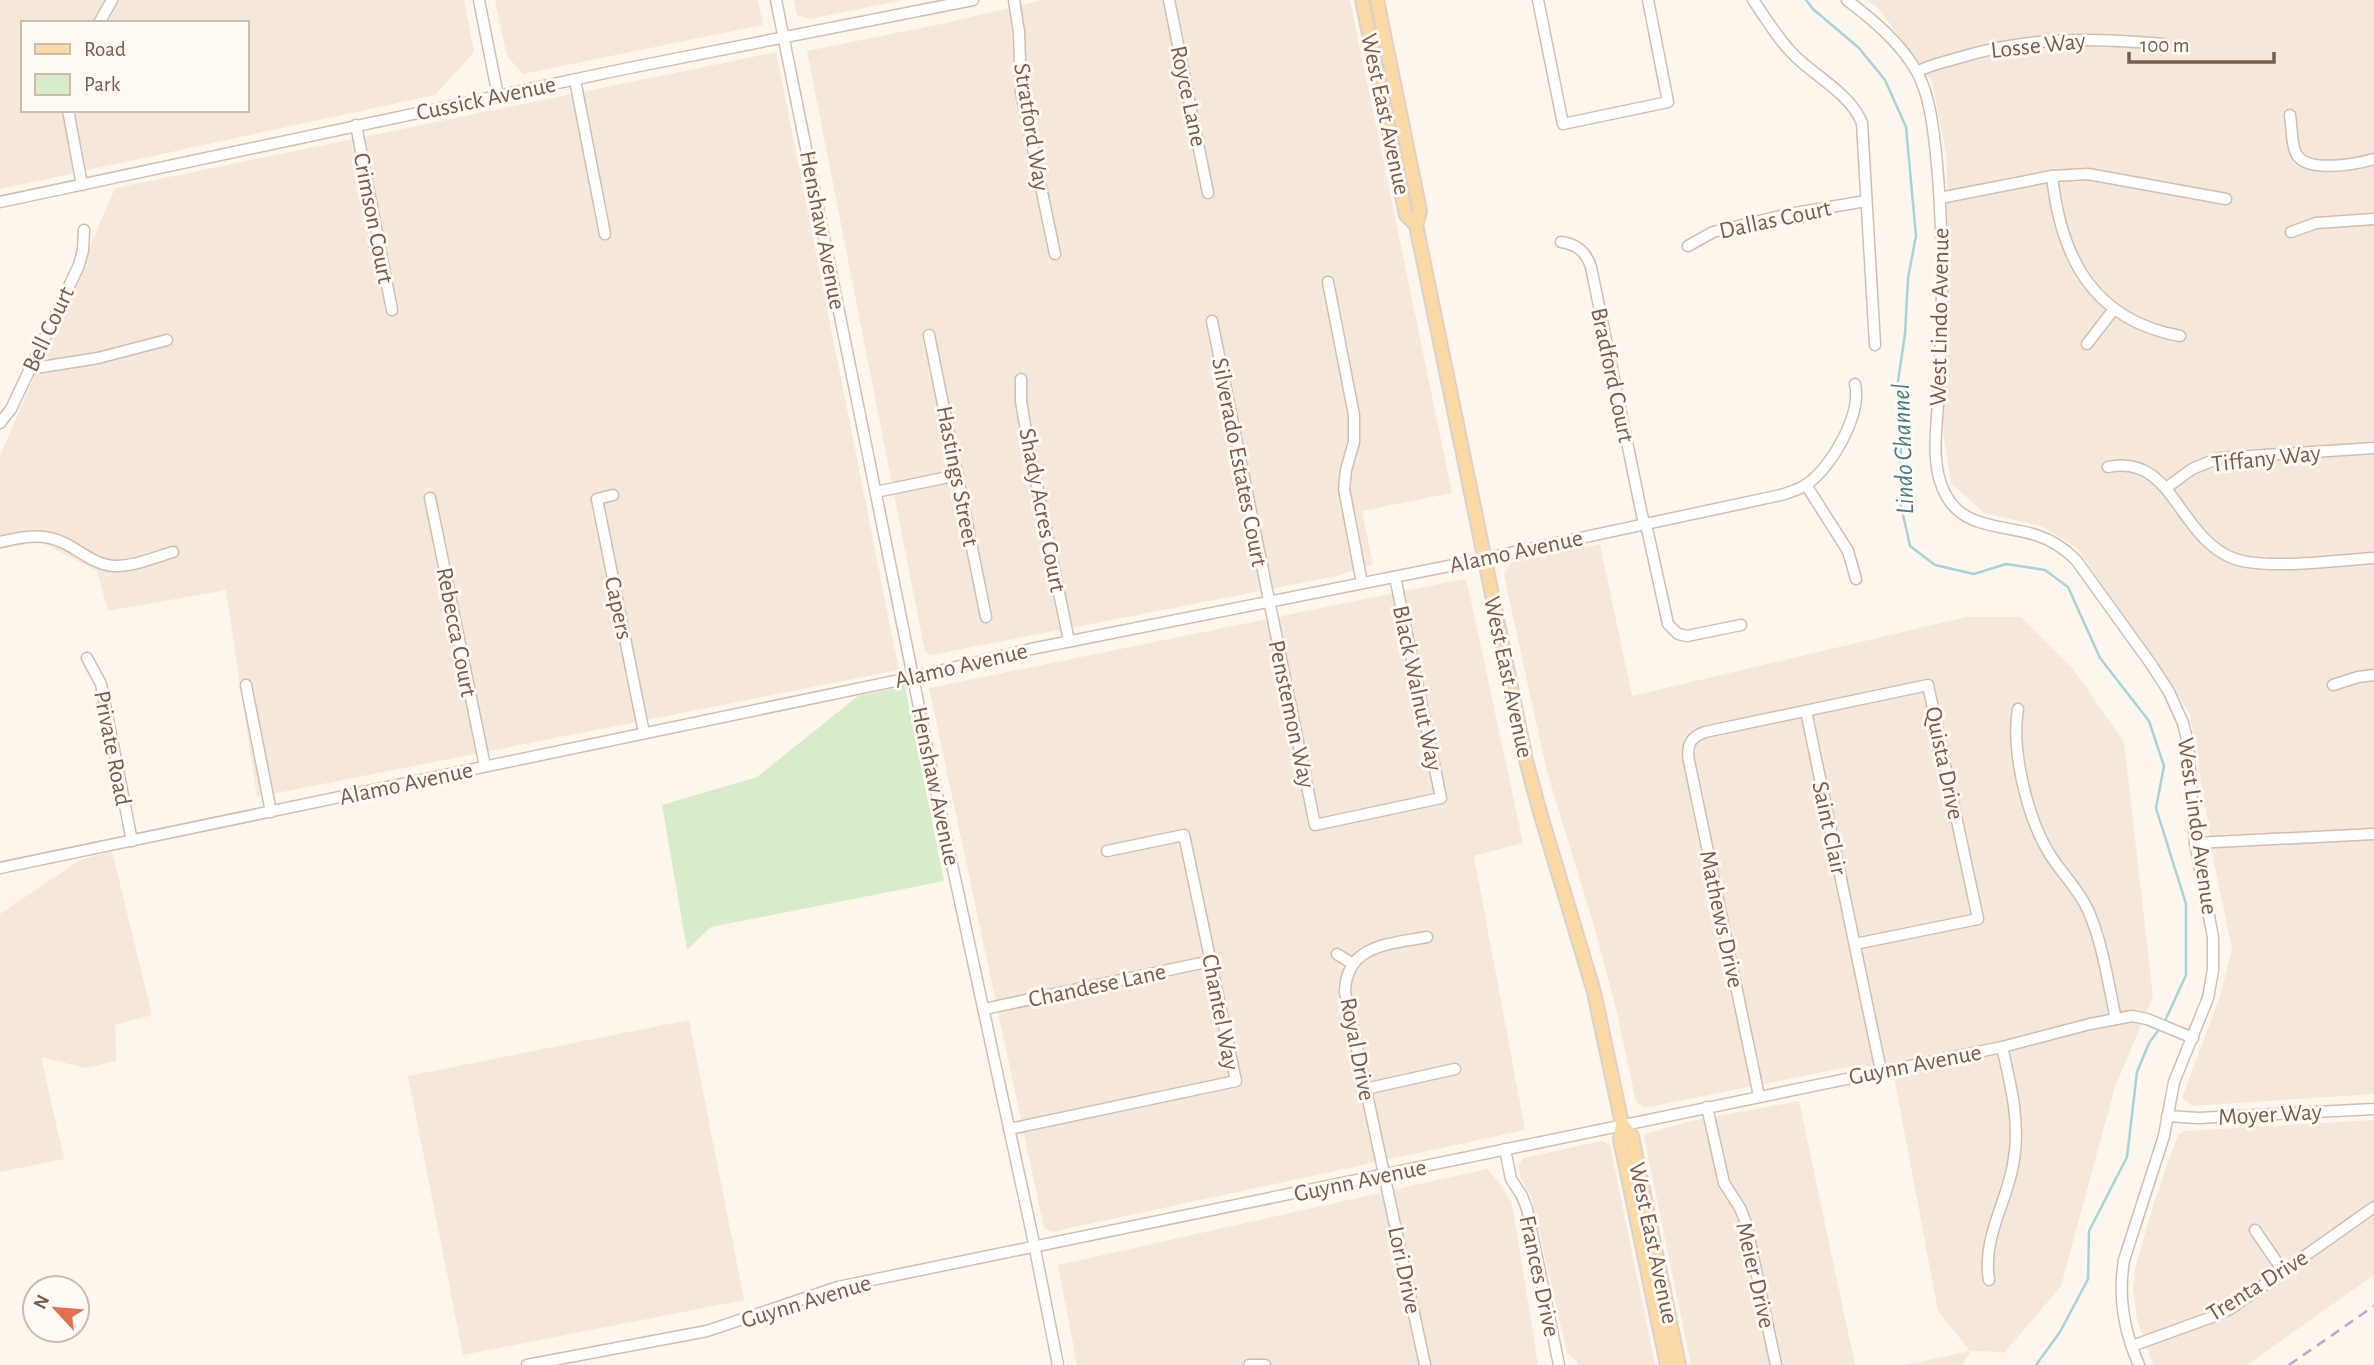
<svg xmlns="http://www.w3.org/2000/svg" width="2374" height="1365" viewBox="0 0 2374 1365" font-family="'Alegreya Sans',sans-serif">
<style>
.residential{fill:#f5e8da;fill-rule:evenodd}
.green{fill:#d8ecc9}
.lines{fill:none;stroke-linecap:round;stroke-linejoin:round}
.stream{stroke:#a5d3da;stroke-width:2.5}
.minor-casing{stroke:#d1beb0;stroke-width:13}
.major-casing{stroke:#dad1cd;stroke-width:16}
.minor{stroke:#fff;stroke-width:10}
.major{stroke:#fbd9a5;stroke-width:12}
.rail{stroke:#b9a8c9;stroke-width:2.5;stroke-dasharray:10 7;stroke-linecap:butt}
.labels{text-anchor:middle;stroke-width:6;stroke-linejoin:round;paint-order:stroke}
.street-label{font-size:24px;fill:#7a5c4d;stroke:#fffaf3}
.water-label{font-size:26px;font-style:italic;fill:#437c86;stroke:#fffaf3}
</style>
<rect width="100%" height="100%" fill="#fdf6ec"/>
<g class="residential">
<path d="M 0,0 L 464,0 L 474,52 L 435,95 L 0,189 ZM 23,23 L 247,23 L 247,110 L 23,110 Z"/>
<path d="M 495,0 L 758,0 L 763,25 L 523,74 L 507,56 Z"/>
<path d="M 794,0 L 903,0 L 810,19 L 797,15 Z"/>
<path d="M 1043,0 L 1350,0 L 1452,493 L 1362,511 L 1373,564 L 1337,576 L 931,655 L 925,652 L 807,51 L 941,24 Z"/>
<path d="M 1866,0 L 2374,0 L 2374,1094 L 2192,1106 L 2182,1098 L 2220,996 L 2232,949 L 2214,862 L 2190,714 L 2077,548 L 2041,526 L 1984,513 L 1951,483 L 1942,426 L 1947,159 L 1932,81 L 1878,8 Z"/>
<path d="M 776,52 L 899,670 L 257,797 L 226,590 L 108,611 L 97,571 L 41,542 L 0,549 L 0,456 L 115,188 Z"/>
<path d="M 1600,544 L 1632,696 L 1966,617 L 2021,617 L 2073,669 L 2124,742 L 2153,997 L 2115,1087 L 2061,1286 L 2005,1352 L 1971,1351 L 1962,1365 L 1905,1365 L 1970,1351 L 1938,1311 L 1894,1077 L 1863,1064 L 1644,1108 L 1636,1102 L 1616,1008 L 1594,926 L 1547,772 L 1504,575 L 1511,563 Z"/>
<path d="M 1463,579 L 1467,582 L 1523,843 L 1474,856 L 1525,1130 L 1052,1232 L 1044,1228 L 929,688 Z"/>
<path d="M 112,851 L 152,1015 L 115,1025 L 116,1061 L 86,1068 L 41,1057 L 64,1159 L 0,1172 L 0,914 L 80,860 Z"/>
<path d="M 689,1020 L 744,1300 L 463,1355 L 408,1076 Z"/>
<path d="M 1799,1101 L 1855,1365 L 1691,1365 L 1644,1137 L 1646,1134 L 1691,1121 Z"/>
<path d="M 2374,1120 L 2374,1275 L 2247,1365 L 2153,1365 L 2137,1319 L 2133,1290 L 2135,1269 L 2154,1202 L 2178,1135 L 2184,1131 Z"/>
<path d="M 1601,1141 L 1610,1145 L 1655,1365 L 1578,1365 L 1577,1362 L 1567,1353 L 1531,1196 L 1521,1179 L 1518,1167 L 1523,1158 Z"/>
<path d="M 1487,1169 L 1497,1180 L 1512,1203 L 1538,1365 L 1077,1365 L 1058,1265 Z"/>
</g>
<path class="green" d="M 905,686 L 944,881 L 711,927 L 687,950 L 662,805 L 757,777 L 858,696 Z"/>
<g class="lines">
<g class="stream">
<path d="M 1806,0 L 1813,9 L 1859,48 L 1885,80 L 1906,127 L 1916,236 L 1908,278 L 1905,334 L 1898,381 L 1901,454 L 1900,501 L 1910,546 L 1935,565 L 1974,574 L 2006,564 L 2045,570 L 2068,587 L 2100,658 L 2149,721 L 2164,766 L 2156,808 L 2186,904 L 2186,975 L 2164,1023"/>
<path d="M 2036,1365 L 2060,1332 L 2088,1279 L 2089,1231 L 2127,1157 L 2137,1072 L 2149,1043 L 2160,1028"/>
</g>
<g class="minor-casing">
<g id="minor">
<path d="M 479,0 L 498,96"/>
<path d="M 776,0 L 934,781 L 1032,1234 L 1058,1365"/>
<path d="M 1014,0 L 1019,32 L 1021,92 L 1055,254"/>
<path d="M 1169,0 L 1208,193"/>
<path d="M 1538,0 L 1563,124 L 1668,102 L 1648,0"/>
<path d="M 1753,0 C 1767,20 1779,41 1796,57 C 1818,78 1851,95 1862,123 L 1875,345"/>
<path d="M 1847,0 C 1873,20 1900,42 1917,72 C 1930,96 1933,127 1936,154 C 1944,232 1943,310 1939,387 C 1938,421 1928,466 1947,497 C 1965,529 2005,525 2036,535 C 2052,540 2065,549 2076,560 L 2151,664 L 2169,692 L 2183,723 L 2188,743 L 2195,843 L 2213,937 L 2213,970 L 2208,998 L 2174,1082 L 2164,1136 L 2124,1260 C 2118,1297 2124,1332 2139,1365"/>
<path d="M 99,23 L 112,0"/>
<path d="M 1917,72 C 1929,65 1945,62 1958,58 C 2029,36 2090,38 2163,44"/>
<path d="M 575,80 L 605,234"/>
<path d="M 68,110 L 82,185"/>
<path d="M 2290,115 C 2292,127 2291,143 2296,153 C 2305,174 2357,164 2374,159"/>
<path d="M 356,125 L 392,310"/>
<path d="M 2052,176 C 2061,258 2093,320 2180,336"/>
<path d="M 1940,198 L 2052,176 L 2088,174 L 2226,199"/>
<path d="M 0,202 L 624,69 L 973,0"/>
<path d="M 2291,232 L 2316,223 L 2374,219"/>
<path d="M 1561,242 C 1577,244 1586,252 1591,267 L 1642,515 L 1648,533 L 1668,624 L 1678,634 L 1687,636 L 1741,625"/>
<path d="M 1688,246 L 1713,232 L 1789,214 L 1866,201"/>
<path d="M 1328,282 L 1354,415 L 1354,442 L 1346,470 L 1344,489 L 1362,583"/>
<path d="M 1212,321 L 1315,825 L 1441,798 L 1395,577"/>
<path d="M 929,335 L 986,617"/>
<path d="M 2087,344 L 2114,309"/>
<path d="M 29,369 L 98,358 L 167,340"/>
<path d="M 1021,379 L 1021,401 L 1027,437 L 1069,641"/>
<path d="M 0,423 L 11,409 L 79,265 L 83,250 L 84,230"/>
<path d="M 2108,467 C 2174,453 2177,538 2235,559 C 2267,570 2338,560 2374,558"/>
<path d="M 1806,485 L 1848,551 L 1856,579"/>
<path d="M 2166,488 L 2192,469 L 2219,458 L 2374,448"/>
<path d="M 876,492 L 958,475"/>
<path d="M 613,495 L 597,499 L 644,733"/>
<path d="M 430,498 L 485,766"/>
<path d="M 0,542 C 22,537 43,532 64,543 C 81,551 95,565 114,566 C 133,567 155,557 173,552"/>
<path d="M 87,658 L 101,684 L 132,841"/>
<path d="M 246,685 L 271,812"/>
<path d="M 2333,685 L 2358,677 L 2374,675"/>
<path d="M 2018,709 C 2011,750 2027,817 2049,853 C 2061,873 2078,888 2088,910 C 2103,944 2108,983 2116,1019"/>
<path d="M 1806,711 L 1881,1071"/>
<path d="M 2195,843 L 2374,834"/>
<path d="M 0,868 L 914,677 L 1031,649 L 1464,563 L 1781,495 C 1790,492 1799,490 1807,484 C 1832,467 1862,414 1855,384"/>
<path d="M 1337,954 L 1353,964"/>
<path d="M 984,1009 L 1211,961"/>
<path d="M 1365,1089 L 1455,1069"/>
<path d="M 1759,1096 L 1689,761 C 1686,746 1690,737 1705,732 L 1928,685 L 1978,919 L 1855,944"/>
<path d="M 1707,1107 L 1724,1183 L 1740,1208 L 1746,1223 L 1776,1365"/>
<path d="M 2167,1116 L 2198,1118 L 2374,1109"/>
<path d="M 1009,1129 L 1236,1081 L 1184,835 L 1107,851"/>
<path d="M 1505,1149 L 1511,1179 L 1522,1196 L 1527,1209 L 1559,1365"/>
<path d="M 2255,1230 L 2283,1271"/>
<path d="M 1989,1280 C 1982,1239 2006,1204 2013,1165 C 2021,1124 2011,1086 2002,1047"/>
<path d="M 2132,1346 L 2212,1317 L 2230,1309 L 2374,1207"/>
<path d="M 527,1365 L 707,1331 L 838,1287 L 2002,1047 L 2090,1024 L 2132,1016 L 2147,1019 L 2193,1038"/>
<path d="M 1249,1365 L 1265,1365"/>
<path d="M 1425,1365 L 1345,992 C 1346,944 1391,944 1427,937"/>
</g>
</g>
<g class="major-casing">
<g id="major">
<path d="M 1362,0 L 1406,215 L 1416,225"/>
<path d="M 1377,0 L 1420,211 L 1416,225 L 1526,760 L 1539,809 L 1594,992 L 1622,1124 L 1620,1139 L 1667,1365"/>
<path d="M 1622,1124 L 1632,1136 L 1679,1365"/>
</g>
</g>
<use href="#minor" class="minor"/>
<use href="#major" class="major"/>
<path class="rail" d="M 2289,1365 L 2374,1306"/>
</g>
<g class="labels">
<g class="street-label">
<text transform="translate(2038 45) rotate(-6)" y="8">Losse Way</text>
<text transform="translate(1189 96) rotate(78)" y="8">Royce Lane</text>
<text transform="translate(486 98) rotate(-12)" y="8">Cussick Avenue</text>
<text transform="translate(1386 114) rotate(78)" y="8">West East Avenue</text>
<text transform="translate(1032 127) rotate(81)" y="8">Stratford Way</text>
<text transform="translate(374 218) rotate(79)" y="8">Crimson Court</text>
<text transform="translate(1775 219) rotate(-12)" y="8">Dallas Court</text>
<text transform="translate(823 230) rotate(79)" y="8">Henshaw Avenue</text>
<text transform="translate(1939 317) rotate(-89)" y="8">West Lindo Avenue</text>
<text transform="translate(48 329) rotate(-65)" y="8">Bell Court</text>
<text transform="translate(1613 375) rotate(78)" y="8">Bradford Court</text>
<text transform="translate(2266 458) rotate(-6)" y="8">Tiffany Way</text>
<text transform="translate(1240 462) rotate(79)" y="8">Silverado Estates Court</text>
<text transform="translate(958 476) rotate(79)" y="8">Hastings Street</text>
<text transform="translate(1043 510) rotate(79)" y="8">Shady Acres Court</text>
<text transform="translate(1516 551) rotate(-12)" y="8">Alamo Avenue</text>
<text transform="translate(619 608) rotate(78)" y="8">Capers</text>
<text transform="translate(457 632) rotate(79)" y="8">Rebecca Court</text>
<text transform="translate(961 665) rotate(-13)" y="8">Alamo Avenue</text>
<text transform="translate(1509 677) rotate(78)" y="8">West East Avenue</text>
<text transform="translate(1418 688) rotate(78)" y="8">Black Walnut Way</text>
<text transform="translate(1292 714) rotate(78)" y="8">Penstemon Way</text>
<text transform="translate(113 748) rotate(79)" y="8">Private Road</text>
<text transform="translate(1945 763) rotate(78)" y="8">Quista Drive</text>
<text transform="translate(406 783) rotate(-12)" y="8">Alamo Avenue</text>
<text transform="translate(936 786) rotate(78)" y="8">Henshaw Avenue</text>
<text transform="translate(2198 826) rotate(82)" y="8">West Lindo Avenue</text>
<text transform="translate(1830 828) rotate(78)" y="8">Saint Clair</text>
<text transform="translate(1722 919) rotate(78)" y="8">Mathews Drive</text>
<text transform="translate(1097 985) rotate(-12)" y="8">Chandese Lane</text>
<text transform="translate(1221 1012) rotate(79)" y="8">Chantel Way</text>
<text transform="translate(1358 1049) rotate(79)" y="8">Royal Drive</text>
<text transform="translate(1915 1064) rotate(-11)" y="8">Guynn Avenue</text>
<text transform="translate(2270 1114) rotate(-3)" y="8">Moyer Way</text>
<text transform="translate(1360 1180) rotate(-12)" y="8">Guynn Avenue</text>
<text transform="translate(1654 1243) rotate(78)" y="8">West East Avenue</text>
<text transform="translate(1405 1270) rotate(78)" y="8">Lori Drive</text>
<text transform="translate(1756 1275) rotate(77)" y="8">Meier Drive</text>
<text transform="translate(1540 1276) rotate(78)" y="8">Frances Drive</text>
<text transform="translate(2257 1285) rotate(-32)" y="8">Trenta Drive</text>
<text transform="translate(806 1301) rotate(-17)" y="8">Guynn Avenue</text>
</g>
<g class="water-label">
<text transform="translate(1902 449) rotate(-92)" y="9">Lindo Channel</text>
</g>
</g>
<rect x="21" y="21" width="228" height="91" fill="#fffaf3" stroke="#cabbb1" stroke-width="2"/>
<rect x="35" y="44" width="35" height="10" fill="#fbd9a5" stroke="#cabbb1" stroke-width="2"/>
<text x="84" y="56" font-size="21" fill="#7a5c4d">Road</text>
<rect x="35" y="74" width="35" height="21" fill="#d8ecc9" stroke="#cabbb1" stroke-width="2"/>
<text x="84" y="91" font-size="21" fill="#7a5c4d">Park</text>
<g transform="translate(56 1309) rotate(296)"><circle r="33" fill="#fffaf3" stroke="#cabbb1" stroke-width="2"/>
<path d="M0-5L12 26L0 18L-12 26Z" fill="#e76f51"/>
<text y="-10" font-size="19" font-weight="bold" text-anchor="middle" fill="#7a5c4d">N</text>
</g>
<path d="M2129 52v10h145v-10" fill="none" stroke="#7a5c4d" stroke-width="3.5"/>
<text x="2140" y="52" font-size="21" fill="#7a5c4d" stroke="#fffaf3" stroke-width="5" paint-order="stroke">100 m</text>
</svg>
